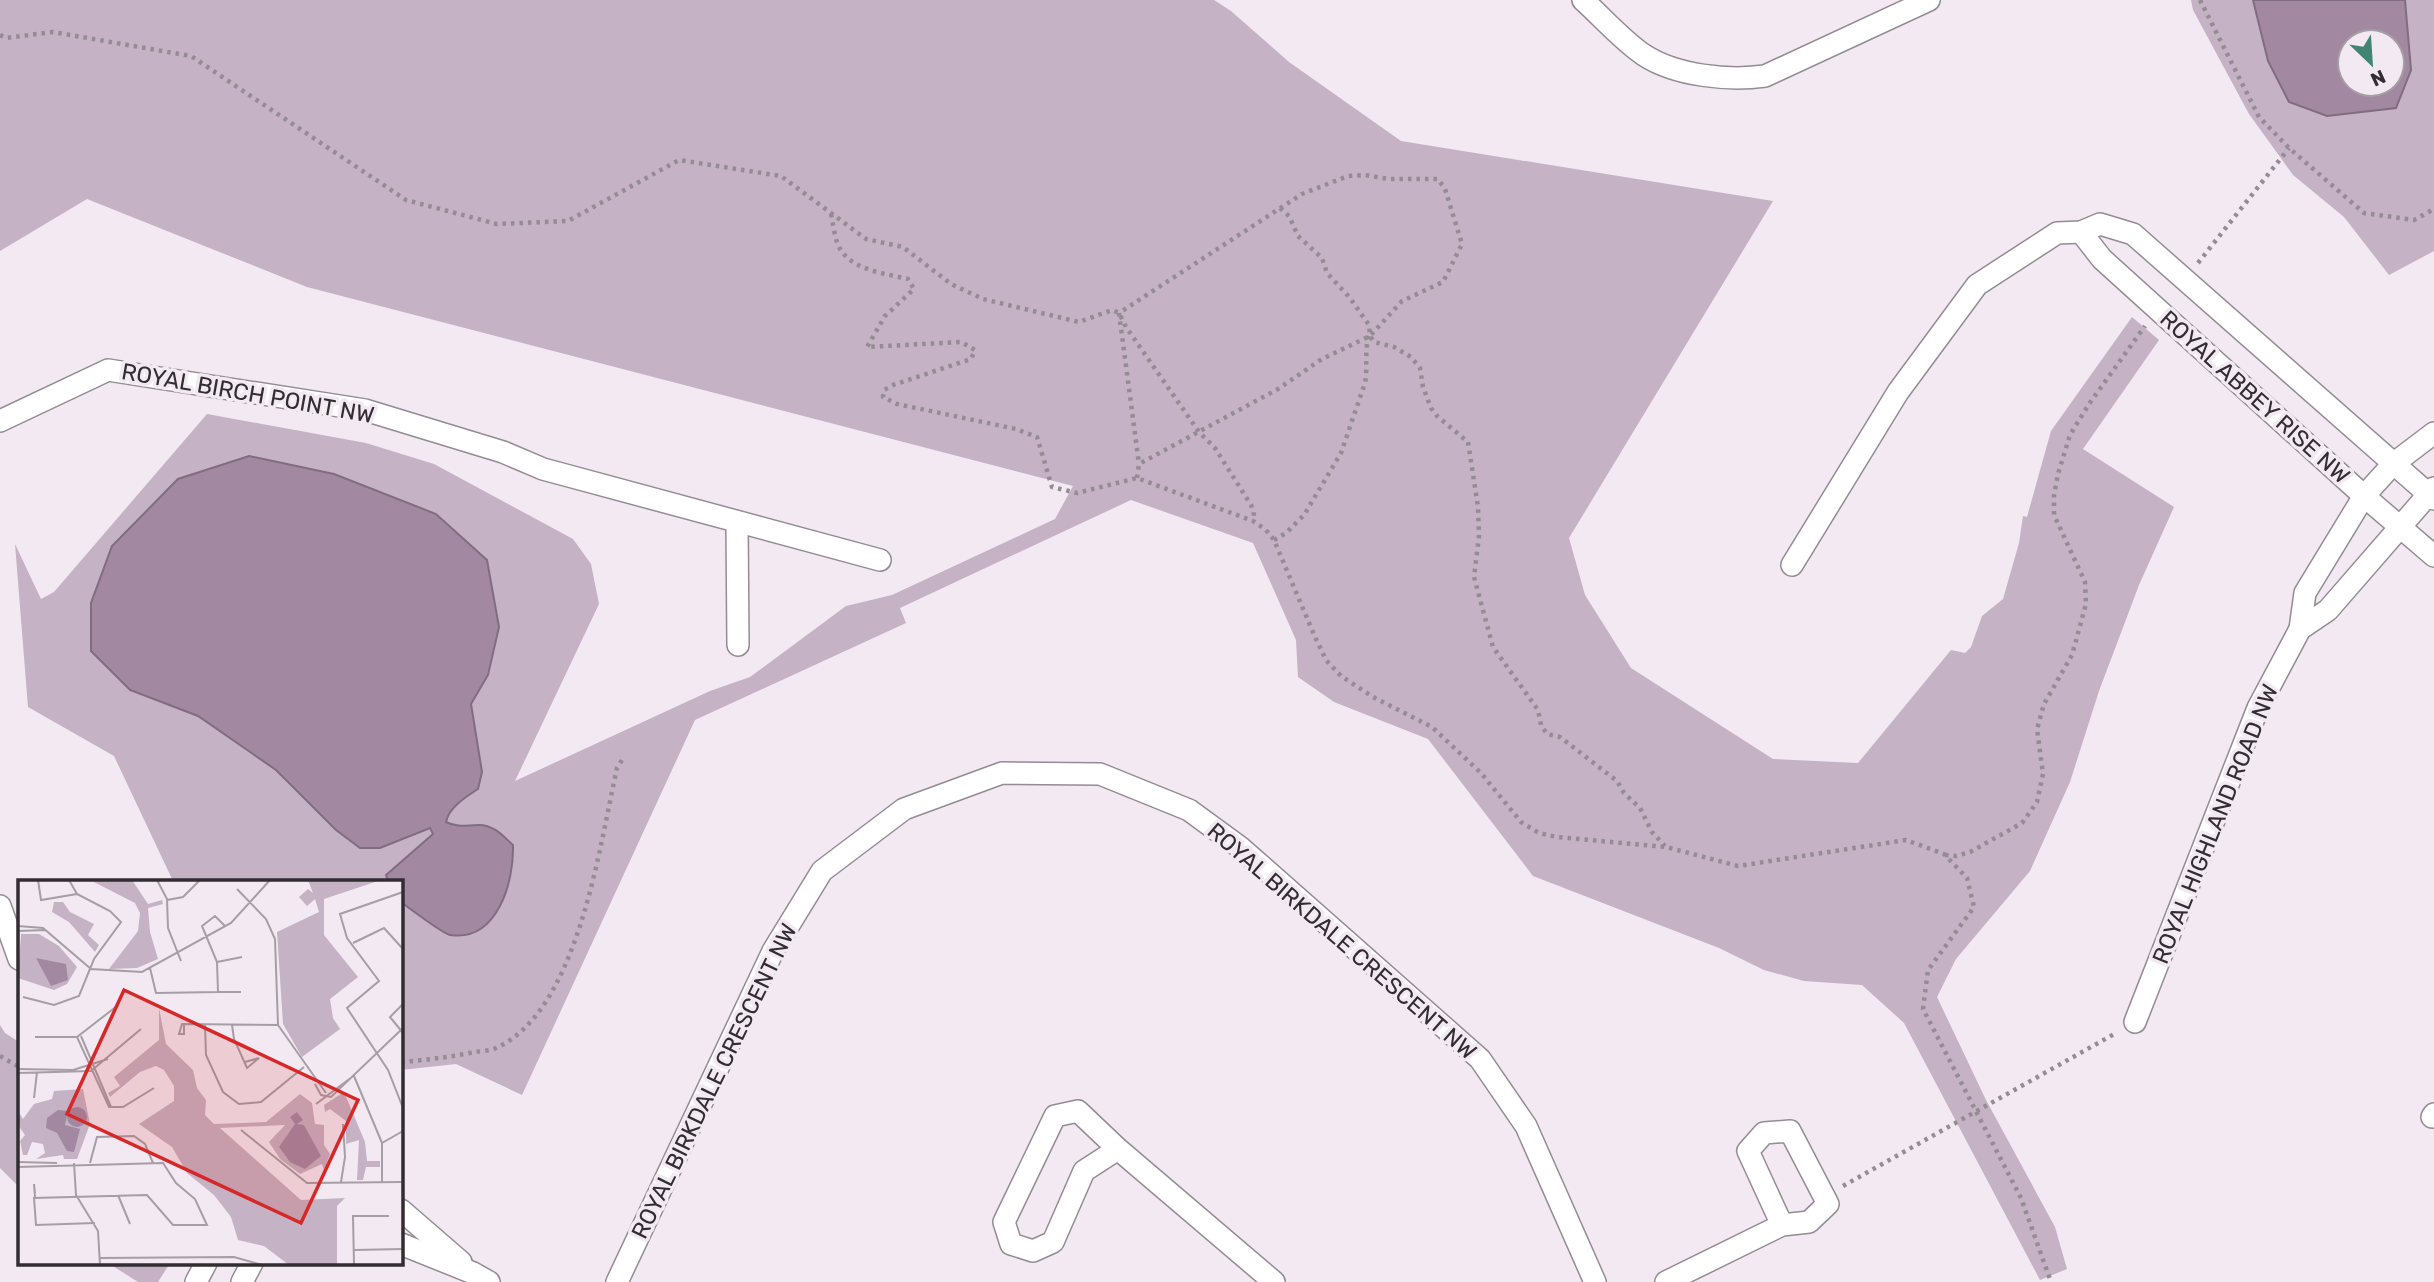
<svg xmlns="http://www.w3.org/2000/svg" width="2434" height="1282" viewBox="0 0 2434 1282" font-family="Rubik,sans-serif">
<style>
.green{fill:#c5b2c4;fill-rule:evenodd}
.water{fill:#a289a1;stroke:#806d7f;stroke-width:2;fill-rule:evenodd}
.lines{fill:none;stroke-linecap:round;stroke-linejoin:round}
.street-casing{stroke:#948b94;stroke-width:24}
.path{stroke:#948c93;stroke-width:4.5;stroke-dasharray:3.5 5;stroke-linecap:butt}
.street{stroke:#fff;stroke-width:21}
.labels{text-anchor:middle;stroke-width:7;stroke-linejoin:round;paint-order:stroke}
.street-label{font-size:23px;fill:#312d30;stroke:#f3e9f2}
.inset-road{fill:none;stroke:#a59ea4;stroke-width:2}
.view{fill:#d62828;fill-opacity:0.15;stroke:#d62828;stroke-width:3.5}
.inset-edge{fill:none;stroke:#312d30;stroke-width:3.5}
</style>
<rect width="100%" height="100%" fill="#f3e9f2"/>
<g class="green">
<path d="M 0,0 L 1214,0 L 1231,11 L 1289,62 L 1401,141 L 1773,201 L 1569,538 L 1585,595 L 1631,668 L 1773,759 L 1858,763 L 1951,650 L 1965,653 L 1971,647 L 1982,616 L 2003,599 L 2019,543 L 2023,516 L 2027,517 L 2051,431 L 2132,317 L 2159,340 L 2083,449 L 2174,507 L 2139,585 L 2099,691 L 2070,782 L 2030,871 L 1956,959 L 1937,997 L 1986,1100 L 2055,1227 L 2067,1269 L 2040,1280 L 1904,1023 L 1862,985 L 1804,981 L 1764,970 L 1719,948 L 1533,876 L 1428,739 L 1334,702 L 1298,677 L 1296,640 L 1253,543 L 1131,500 L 900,608 L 906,623 L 695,720 L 522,1095 L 456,1064 L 401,1070 L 401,881 L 173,881 L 114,756 L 28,707 L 15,544 L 41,599 L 54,592 L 207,414 L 366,443 L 434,464 L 573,539 L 591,564 L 599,604 L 515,781 L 710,691 L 750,677 L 846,606 L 892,595 L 1055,519 L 1073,486 L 307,287 L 87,199 L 0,251 Z"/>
<path d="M 2191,0 L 2434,0 L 2434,251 L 2389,275 L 2344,217 L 2293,175 L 2249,114 L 2193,10 ZM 2350,42 L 2392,42 L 2392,84 L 2350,84 Z"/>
<path d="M 0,1025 L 5,1033 L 19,1042 L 19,1187 L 0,1168 Z"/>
<path d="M 108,1263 L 170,1263 L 158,1282 L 138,1282 Z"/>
</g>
<g class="water">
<path d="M 2253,0 L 2405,0 L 2411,70 L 2396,108 L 2327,116 L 2289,102 L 2268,61 ZM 2350,42 L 2392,42 L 2392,84 L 2350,84 Z"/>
<path d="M 249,456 L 334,474 L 436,514 L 487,560 L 499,627 L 488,675 L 471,704 L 482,772 L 478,789 C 466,797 449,807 446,822 C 458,828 466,825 479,825 C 494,825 503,836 513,845 C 514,881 498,942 450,935 C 442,933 409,908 401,902 L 401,881 L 388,881 L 386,875 L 433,834 L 430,828 L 380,848 L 360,848 L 336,830 L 276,770 L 198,716 L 130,690 L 91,651 L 91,603 L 112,546 L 178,479 Z"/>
</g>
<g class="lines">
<g class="street-casing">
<g id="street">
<path d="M 1583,0 C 1603,18 1622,40 1644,55 C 1676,76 1729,81 1765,76 L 1929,0"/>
<path d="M 2081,232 L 2102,259 L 2364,496 L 2434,556"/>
<path d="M 0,421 L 108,370 L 365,410 L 503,452 L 543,469 L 880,560"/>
<path d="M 737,522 L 738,645"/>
<path d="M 1792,565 L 1898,392 L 1977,285 L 2057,233 L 2081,232 L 2100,224 L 2133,234 L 2434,499"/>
<path d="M 2300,629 L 2328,610 L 2434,488"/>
<path d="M 0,906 L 19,959"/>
<path d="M 2135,1022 L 2258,708 L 2300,629 L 2305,593 L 2364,496 L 2393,464 L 2434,433"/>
<path d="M 2432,1117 L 2434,1114"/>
<path d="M 1118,1149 L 1084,1171 L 1053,1242 L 1033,1251 L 1011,1244 L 1004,1222 L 1055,1116 L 1078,1111 L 1118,1149 L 1274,1282"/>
<path d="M 401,1210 L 461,1262"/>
<path d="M 401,1244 L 473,1273 L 489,1282"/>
<path d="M 196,1282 L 206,1263"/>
<path d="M 242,1282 L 252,1263"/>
<path d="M 617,1282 L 773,951 L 822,871 L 904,809 L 1002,773 L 1100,774 L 1189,810 L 1241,848 L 1480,1059 L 1526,1126 L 1595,1282"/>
<path d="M 1666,1282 L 1782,1225 L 1809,1222 L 1828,1204 L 1790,1131 L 1764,1133 L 1748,1151 L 1782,1225"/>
</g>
</g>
<g class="path">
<path d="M 2200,0 L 2259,117 L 2289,148 L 2364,213 L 2414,220 L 2434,209"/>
<path d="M 0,35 L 6,38 L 53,32 L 191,56 L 406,200 L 497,224 L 568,221 L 679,160 L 781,176 L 866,239 L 903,247 L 951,284 L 983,299 L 1079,322 L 1112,310 L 1119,313 L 1126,327 L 1199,432 L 1215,448 L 1251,505 L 1254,512 L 1253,521"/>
<path d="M 1280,208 L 1289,216 L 1298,236 L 1322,258 L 1327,273 L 1350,298 L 1369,325 L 1370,336 L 1374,342 L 1394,347 L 1411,357 L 1420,368 L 1423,387 L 1431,408 L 1437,416 L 1468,442 L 1478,507 L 1479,536 L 1474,577 L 1493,647 L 1538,710 L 1541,725 L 1547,734 L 1560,737 L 1617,781 L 1624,793 L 1640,808 L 1652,832 L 1665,846"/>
<path d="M 831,214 C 833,223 834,233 837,242 C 846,270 884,273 908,279 L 914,289 L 885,316 L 867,347 L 961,342 L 975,350 L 971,359 L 893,385 L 884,390 L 883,397 L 897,404 L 1016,429 L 1037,437 L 1052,487 L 1077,493 L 1137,478 L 1253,521 L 1266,530 L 1274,540 L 1315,637 L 1326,660 L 1341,676 L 1373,697 L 1432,727 L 1481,773 L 1521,822 L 1539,833 L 1557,837 L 1666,847 L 1738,866 L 1906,840 L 1944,854 L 1967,878 L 1974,907 L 1928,970 L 1923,1009 L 2021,1198 L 2051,1282"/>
<path d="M 2198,263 L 2289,148"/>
<path d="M 1137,478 L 1139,464 L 1278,389 L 1322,359 L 1370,336 L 1402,301 L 1443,282 L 1462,244 L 1445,189 L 1438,179 L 1389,179 L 1365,175 L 1348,176 L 1302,194 L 1119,313 L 1139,464"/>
<path d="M 1274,540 L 1286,533 L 1304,515 L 1341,453 L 1365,383 C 1368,368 1364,351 1369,336"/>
<path d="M 1945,855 L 1956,856 L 1970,852 L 2022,823 L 2037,802 L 2043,774 L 2037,729 L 2044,704 L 2072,655 L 2086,604 L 2085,582 L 2054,515 L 2054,495 L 2058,474 L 2070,435 L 2089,404 L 2145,326"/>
<path d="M 0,1056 L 19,1067"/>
<path d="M 401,1062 C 426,1060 450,1057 475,1052 C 481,1051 490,1051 496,1048 C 578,1011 599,848 617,768 L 622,760"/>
<path d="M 1843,1186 L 2116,1033"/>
</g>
<use href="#street" class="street"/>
</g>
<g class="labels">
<g class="street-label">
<text transform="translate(248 393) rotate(10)" y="8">ROYAL BIRCH POINT NW</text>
<text transform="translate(2255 397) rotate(42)" y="8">ROYAL ABBEY RISE NW</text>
<text transform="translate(2215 824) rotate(-68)" y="8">ROYAL HIGHLAND ROAD NW</text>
<text transform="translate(1342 941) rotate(41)" y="8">ROYAL BIRKDALE CRESCENT NW</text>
<text transform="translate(714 1081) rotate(-64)" y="8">ROYAL BIRKDALE CRESCENT NW</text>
</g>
</g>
<g transform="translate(18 880)">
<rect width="385" height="385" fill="#f3e9f2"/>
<path d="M 72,0 L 114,0 L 130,24 L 144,20 L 145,24 L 130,28 L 132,52 L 140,79 L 119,88 L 91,89 L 120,51 L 122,33 L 117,23 ZM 290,0 L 363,0 L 306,19 L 306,55 L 340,97 L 312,119 L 315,138 L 322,149 L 284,177 L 265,144 L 259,52 L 301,32 L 297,19 L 289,26 L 281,17 L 290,9 L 295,13 ZM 36,22 L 45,22 L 52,32 L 76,44 L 70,55 L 81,65 L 77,72 L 51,42 L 34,32 ZM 3,54 L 21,54 L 41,66 L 59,87 L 49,104 L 36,110 L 0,98 ZM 141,128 L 148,164 L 175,190 L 179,208 L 188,220 L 187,235 L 196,244 L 248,242 L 282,214 L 294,223 L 297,244 L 306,245 L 306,265 L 312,274 L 306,290 L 304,284 L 282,294 L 262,279 L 251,262 L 267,245 L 202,248 L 283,320 L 327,318 L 319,326 L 319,385 L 271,385 L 246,366 L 220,360 L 213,337 L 196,315 L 169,293 L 154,267 L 121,244 L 156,221 L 156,206 L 146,190 L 138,186 L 122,192 L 92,217 L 90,213 L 102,206 L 96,197 L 141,160 ZM 65,209 L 72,244 L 59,279 L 46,279 L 45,275 L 18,279 L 27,273 L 25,264 L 14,262 L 9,275 L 5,275 L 2,261 L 7,255 L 0,245 L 0,231 L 5,239 L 16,224 L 34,219 L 36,211 ZM 326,212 L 347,262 L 349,281 L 362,281 L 362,287 L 348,287 L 345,300 L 339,300 L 341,260 L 328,264 L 328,241 L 312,229 L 307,232 L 306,225 Z" fill="#c5b2c4"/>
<path d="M 18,78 L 48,84 L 50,100 L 33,106 ZM49 237a10 10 0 1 1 20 0a10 10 0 1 1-20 0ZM 40,230 L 50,231 L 47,245 L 62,249 L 56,272 L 49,271 L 39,253 L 28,248 L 29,238 ZM 279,232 L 285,240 L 279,244 L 286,245 L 303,276 L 287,289 L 272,282 L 261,267 L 277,244 L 272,237 Z" fill="#a289a1"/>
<path class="inset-road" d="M 20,0 L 23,20 L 59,14M 139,0 L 149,19 L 150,48 L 163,81M 219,9 L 248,39 L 257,59 L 260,145 L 308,213M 385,12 L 322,34 L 329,58 L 361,101 L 329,128 L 370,190 L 385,228M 149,20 L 165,17 L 182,0M 0,46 L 25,48 L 73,89 L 124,92 L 213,43 L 252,0M 0,51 L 28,50M 335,63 L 366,48 L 385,69M 199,82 L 224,77M 132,88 L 138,113 L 200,112 L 199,82 L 184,46 L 197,36 L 207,46M 200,112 L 223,112M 5,117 L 36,125 L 61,116 L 76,79 L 103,42 L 92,31 L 59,14 L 51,0M 385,124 L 372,137 L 385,153M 166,145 L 166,154 L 161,154 L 164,144 L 260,145M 187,145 L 188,175 L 205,212 L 221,224 L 243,222 L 286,187M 214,145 L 216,159 L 229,188 L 241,178 L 227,182M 63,156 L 93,227M 17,157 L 59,157 L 99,126M 59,157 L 91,227 L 105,227 L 136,208M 0,189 L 55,190 L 90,179M 0,193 L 73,191 L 123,149M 336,196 L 364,263M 297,204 L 303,215 L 313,217 L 385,148M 16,218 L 19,192M 298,224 L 334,197M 223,250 L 289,303 L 385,302M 0,282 L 39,283M 56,283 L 58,315 L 80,351 L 82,385M 72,283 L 79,257 L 116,256 L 127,264 L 135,283M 0,287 L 145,283 L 158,303 L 177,319 L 189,345 L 155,345 L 129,315 L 16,318 L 18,345 L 77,343M 323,302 L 327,277 L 325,244M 364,302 L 364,263 L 385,251M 17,313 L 16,304 L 17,317M 100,315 L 112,344M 336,370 L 385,369M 82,378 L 216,377 L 244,385M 336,385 L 335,336 L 371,336"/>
<path class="view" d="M 106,110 L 340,220 L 283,343 L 49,234 Z"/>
<rect width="385" height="385" class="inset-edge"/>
</g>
<g transform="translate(2371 63) rotate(155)"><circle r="33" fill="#f3e9f2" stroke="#a59ea4" stroke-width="2"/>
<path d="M0-5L12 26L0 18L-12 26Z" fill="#418375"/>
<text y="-10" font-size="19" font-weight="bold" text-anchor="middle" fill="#312d30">N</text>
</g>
</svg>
